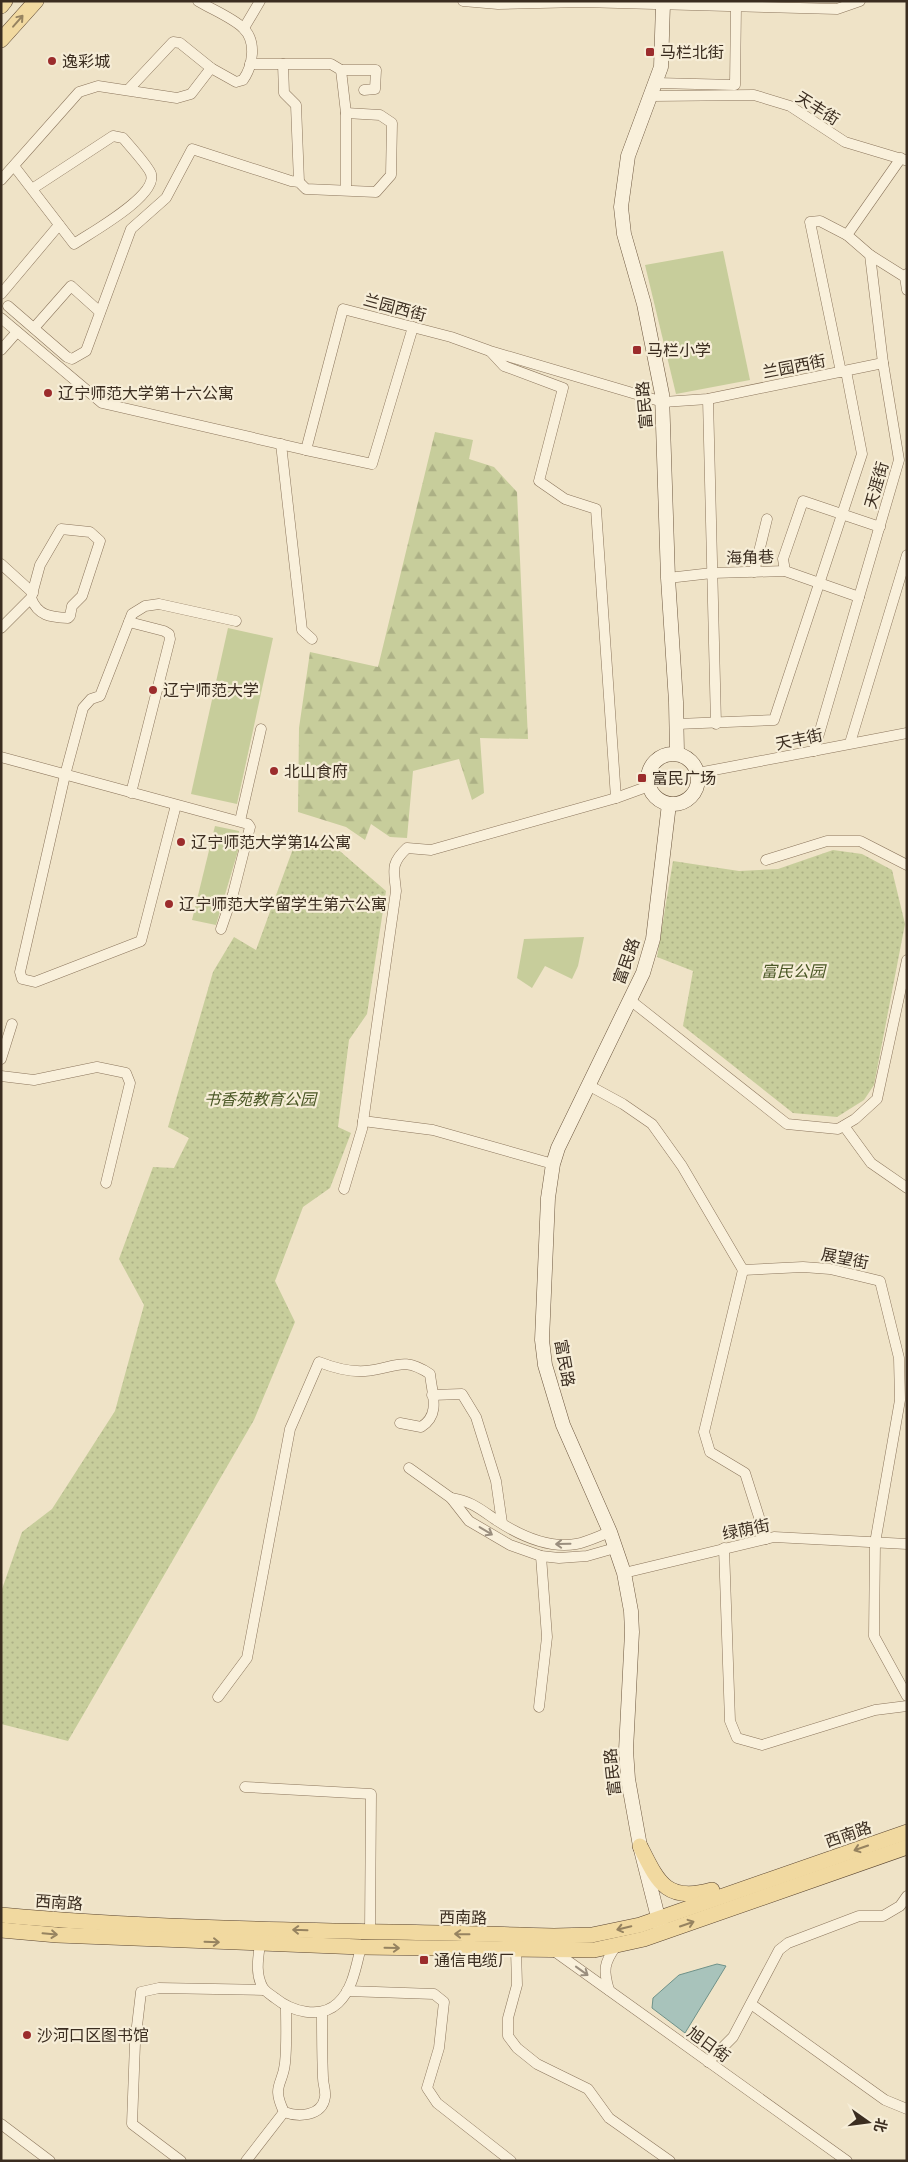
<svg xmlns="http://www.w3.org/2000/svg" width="908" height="2162" viewBox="0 0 908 2162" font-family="Merriweather,'Noto Sans SC',serif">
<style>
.grass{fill:#c7cd9b}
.forest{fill:url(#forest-firs)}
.park{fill:url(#park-dots)}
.water{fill:#a8c3bb;stroke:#6f9289}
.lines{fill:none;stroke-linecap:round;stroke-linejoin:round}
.street-casing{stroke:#8b755c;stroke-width:11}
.secondary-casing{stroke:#6d573f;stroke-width:15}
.primary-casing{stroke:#594430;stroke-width:16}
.street{stroke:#f9f0db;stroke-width:10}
.secondary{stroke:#f9f0db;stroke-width:14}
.primary{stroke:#f1d9a0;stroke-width:15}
.oneway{stroke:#968360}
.oneway2{stroke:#9a8e7e}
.poi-dot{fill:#9b2c2c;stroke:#f6edd7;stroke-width:2}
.labels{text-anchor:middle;stroke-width:4.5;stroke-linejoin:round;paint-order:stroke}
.poi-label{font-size:16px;fill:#3b2d20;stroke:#f6edd7;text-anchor:start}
.street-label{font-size:16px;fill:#3b2d20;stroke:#f6edd7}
.park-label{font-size:16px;font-style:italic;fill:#4b5826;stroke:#f6edd7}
</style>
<defs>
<pattern id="forest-firs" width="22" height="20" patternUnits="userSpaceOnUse" patternTransform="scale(1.25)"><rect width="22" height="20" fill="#c7cd9b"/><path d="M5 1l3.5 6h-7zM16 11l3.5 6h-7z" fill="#acb085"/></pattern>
<pattern id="park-dots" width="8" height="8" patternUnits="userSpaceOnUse" patternTransform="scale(1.25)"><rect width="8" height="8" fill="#c7cd9b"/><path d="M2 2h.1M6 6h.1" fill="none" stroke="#acb085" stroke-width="1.8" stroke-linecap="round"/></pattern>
</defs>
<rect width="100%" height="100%" fill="#efe3c7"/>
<g class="grass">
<path d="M 723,251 L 750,380 L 676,394 L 645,265 Z"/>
<path d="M 228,628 L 273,638 L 237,804 L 191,794 Z"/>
<path d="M 215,826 L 239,831 L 240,844 L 216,925 L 192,920 Z"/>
<path d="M 584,937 L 578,966 L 572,979 L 545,966 L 532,988 L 517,978 L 524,939 Z"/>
</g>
<path class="forest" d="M 435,432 L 473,440 L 469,459 L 494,467 L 517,492 L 528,739 L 480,738 L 484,793 L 472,800 L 459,759 L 413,771 L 407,838 L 390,837 L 371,824 L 365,840 L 346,827 L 298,812 L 299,728 L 310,652 L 378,667 Z"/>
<g class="park">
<path d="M 298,835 L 334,846 L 386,891 L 367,1014 L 349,1040 L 338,1127 L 351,1133 L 330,1188 L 303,1207 L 275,1281 L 295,1322 L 254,1420 L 68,1741 L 1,1724 L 1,1592 L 22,1532 L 52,1509 L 115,1411 L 144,1305 L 119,1259 L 153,1167 L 174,1168 L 189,1138 L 168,1127 L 213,972 L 234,937 L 256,950 Z"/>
<path d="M 833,850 L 862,854 L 892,870 L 905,924 L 874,1085 L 864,1100 L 837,1117 L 793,1113 L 683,1026 L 693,971 L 657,957 L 673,861 L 739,871 L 778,869 Z"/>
</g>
<path class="water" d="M 717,1964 L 726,1966 L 685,2033 L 652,2008 L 653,1998 L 679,1975 Z"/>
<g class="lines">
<g class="street-casing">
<g id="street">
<path d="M 463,1 L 498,4 L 582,2 L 837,9 L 860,1"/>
<path d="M 244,28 L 260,1"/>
<path d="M 250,64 L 331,64 L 341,70 L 376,70 L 375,89 L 364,90"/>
<path d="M 283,64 L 284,93 L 296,105 L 299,182"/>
<path d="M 341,70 L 346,113 L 346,190"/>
<path d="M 657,83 L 735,85 L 736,6"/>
<path d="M 128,90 L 173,42 L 180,43 L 211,68 L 236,82 L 243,80 C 253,66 257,41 243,28 C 233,18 211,9 198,1"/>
<path d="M 652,96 L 754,95 L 790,106 L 845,142 L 905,160"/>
<path d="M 14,166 C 34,192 54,218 74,244 C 90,233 158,196 151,174 C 149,167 129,145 123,138 L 113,136 L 32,189"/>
<path d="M 1,180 L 79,92 L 98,86 L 177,98 L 191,94 L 211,68"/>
<path d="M 870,255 L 905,277"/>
<path d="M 907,274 L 905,277 L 907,290"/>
<path d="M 1,294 L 59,225"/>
<path d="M 8,306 L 67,357 L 72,359 L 86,351 L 131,229 L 166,198 L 192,149 L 291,181 L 299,182 L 306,189 L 376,192 L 391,175 L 392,123 L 380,115 L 346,113"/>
<path d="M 1,318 L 102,403 L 306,450 L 343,309 L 451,337 L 490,351 L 663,402 L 708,399 L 883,363"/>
<path d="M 34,328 L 71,286 L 100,312"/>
<path d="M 1,350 L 17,332"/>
<path d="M 491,352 L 504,366 L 563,388 L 539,481 L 565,499 L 596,509 L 616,798"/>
<path d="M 841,372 L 810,222 L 820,221 L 847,235"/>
<path d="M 708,399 L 716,724"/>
<path d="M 281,444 L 302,630 L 312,639"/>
<path d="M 306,450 L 372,464 L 413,327"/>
<path d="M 1,564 L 33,593"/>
<path d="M 785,571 L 783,559 L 803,501 L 880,527"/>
<path d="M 754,572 L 767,519"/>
<path d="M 668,578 L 712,573 L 785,571 L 859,597"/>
<path d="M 129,622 L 164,631 L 169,634 L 170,639 L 131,793"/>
<path d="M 1,628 L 31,598 L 40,565 L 61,529 L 90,532 L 100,541 L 82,596 L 72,606 L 70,616 L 68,618 C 50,617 38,616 31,598"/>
<path d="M 677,724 L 774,720 L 862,454 L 846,371"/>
<path d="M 850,743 L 907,555"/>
<path d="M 814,751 L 899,460 L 883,363 L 870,255 L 847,235 L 901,158"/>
<path d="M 1,757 L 248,824 L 250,827 L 233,894 L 221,929"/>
<path d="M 698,773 L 907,733"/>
<path d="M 176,805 L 141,941 L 35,982 L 22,979 L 20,972 L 65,775 L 83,708 L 91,699 L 100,696 L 132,614 L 145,606 L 159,604 L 236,621"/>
<path d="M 240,821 L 261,729"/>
<path d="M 766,860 L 827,841 L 860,841 L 907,865"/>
<path d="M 630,1000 L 787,1124 L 838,1129 L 855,1119 L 877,1099 L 907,960"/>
<path d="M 1,1059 L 12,1024"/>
<path d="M 1,1076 L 34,1080 L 97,1067 L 126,1073 L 130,1083 L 106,1183"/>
<path d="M 588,1085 L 623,1104 L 652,1124 L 682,1166 L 743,1270 L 803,1267 L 830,1269 L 880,1281 L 899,1358 L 900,1400 L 875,1543 L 874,1636 L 907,1696"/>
<path d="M 363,1121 L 433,1130 L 553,1164"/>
<path d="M 844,1126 L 871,1163 L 907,1188"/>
<path d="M 344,1189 L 362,1129 L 396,891 C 394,870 390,864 407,848 L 431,850 L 616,798 L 649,786"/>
<path d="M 743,1270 L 704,1432 L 710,1452 L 745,1473 L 766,1539"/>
<path d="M 432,1395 L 462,1394 L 476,1417 L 496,1481 L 502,1523"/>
<path d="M 409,1468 L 451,1498 L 469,1521 L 510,1545 L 541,1556 L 559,1558 L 587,1556 L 615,1548"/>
<path d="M 451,1498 C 471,1501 480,1509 496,1520 C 519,1535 548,1549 576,1544 C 587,1542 599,1536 610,1532"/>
<path d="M 724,1548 L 730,1721 L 737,1738 L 762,1745 L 875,1710 L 907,1706"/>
<path d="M 624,1573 L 774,1537 L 907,1544"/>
<path d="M 218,1697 L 247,1658 L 290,1429 L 319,1362 C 334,1368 349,1372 365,1371 C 395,1369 401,1355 430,1374 C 432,1394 441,1415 421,1427 L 400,1423"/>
<path d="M 539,1707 L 547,1637 L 541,1556"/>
<path d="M 245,1787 L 371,1794 L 370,1932"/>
<path d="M 260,1944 C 258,1959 255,1974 263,1988 C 266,1992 271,1995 275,1998 C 291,2011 320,2020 338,2003 C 353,1989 356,1966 361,1947"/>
<path d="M 516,1950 L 517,1985 L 508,2018 L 508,2036 L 517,2048 L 537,2064 L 588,2089 L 609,2118 L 670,2161"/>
<path d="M 554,1951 L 847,2161"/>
<path d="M 609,1990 C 603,1970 604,1963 616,1946"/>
<path d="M 347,1991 L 434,1994 L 444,2002 L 439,2048 L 427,2088 L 437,2103 L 511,2161"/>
<path d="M 751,2004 L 885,2100 L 907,2109"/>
<path d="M 286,2007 C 286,2025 287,2044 285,2063 C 283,2085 271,2085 284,2112 C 298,2117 322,2117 325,2097 C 326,2091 323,2084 323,2078 C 322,2056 322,2034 322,2012"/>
<path d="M 708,2062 L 733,2037 L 779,1950 L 788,1943 L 859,1916 L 883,1916 L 900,1906 L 907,1896"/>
<path d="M 1,2124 L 50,2161"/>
<path d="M 181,2161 L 132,2124 L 135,2043 L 141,1992 L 159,1988 L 264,1990"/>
<path d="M 246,2161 L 284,2112"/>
</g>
</g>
<g class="secondary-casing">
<g id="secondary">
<path d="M 663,4 L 661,67 L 628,156 L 621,207 L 624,234 L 644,304 L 662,394 L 668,578 L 676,702 L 677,753"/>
<circle cx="673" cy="779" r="25"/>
<path d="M 661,1929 L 640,1846 L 628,1779 L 626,1750 L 632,1632 L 631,1611 L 624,1573 L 610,1532 L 563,1425 L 545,1365 L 542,1340 L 548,1198 L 553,1164 L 558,1148 L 643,973 L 653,939 L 669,804"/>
</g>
</g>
<g class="primary-casing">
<g id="primary">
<path d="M 1,6 L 5,1"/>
<path d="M 1,40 L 36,1"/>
<path d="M 640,1846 C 658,1882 666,1903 712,1890"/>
<path d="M 1,1915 C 185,1932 370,1930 554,1936 L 592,1935 L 640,1925 L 907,1832"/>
<path d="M 1,1930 L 57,1935 L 361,1947 L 594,1950 L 644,1939 L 907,1847"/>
</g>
</g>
<use href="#street" class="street"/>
<use href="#secondary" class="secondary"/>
<use href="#primary" class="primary"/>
</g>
<defs><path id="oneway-shaft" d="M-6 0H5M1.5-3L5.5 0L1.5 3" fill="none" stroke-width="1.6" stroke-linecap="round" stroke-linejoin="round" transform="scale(1.25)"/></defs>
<g class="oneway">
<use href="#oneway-shaft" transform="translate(18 21) rotate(-49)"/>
<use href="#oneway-shaft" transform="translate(861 1848) rotate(161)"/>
<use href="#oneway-shaft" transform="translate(687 1924) rotate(-19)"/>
<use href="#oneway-shaft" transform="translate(624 1928) rotate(167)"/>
<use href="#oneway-shaft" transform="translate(300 1930) rotate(-178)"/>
<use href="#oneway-shaft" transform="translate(50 1934) rotate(5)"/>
<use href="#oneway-shaft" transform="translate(462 1934) rotate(-179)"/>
<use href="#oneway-shaft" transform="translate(212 1942) rotate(2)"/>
<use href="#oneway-shaft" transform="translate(392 1948) rotate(1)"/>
</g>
<g class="oneway2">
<use href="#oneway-shaft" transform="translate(486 1531) rotate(31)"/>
<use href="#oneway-shaft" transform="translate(563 1544) rotate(179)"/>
<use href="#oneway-shaft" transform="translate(582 1971) rotate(36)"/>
</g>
<g class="poi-dot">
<rect x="645" y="47" width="10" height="10" rx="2.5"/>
<circle cx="52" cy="61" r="5"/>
<rect x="632" y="345" width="10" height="10" rx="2.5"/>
<circle cx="48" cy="393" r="5"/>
<circle cx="153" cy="690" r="5"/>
<circle cx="274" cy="771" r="5"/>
<rect x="637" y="773" width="10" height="10" rx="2.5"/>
<circle cx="181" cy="842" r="5"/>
<circle cx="169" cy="904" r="5"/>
<rect x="419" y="1955" width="10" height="10" rx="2.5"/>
<circle cx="27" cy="2035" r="5"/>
</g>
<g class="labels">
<g class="poi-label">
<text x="660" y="58">马栏北街</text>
<text x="62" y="67">逸彩城</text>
<text x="647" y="356">马栏小学</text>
<text x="58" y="399">辽宁师范大学第十六公寓</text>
<text x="163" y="696">辽宁师范大学</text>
<text x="284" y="777">北山食府</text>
<text x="652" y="784">富民广场</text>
<text x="191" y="848">辽宁师范大学第14公寓</text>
<text x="179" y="910">辽宁师范大学留学生第六公寓</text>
<text x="434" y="1966">通信电缆厂</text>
<text x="37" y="2041">沙河口区图书馆</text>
</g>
<g class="street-label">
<text transform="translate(818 108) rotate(32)" y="6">天丰街</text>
<text transform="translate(395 307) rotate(15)" y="6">兰园西街</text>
<text transform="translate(794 366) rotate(-11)" y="6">兰园西街</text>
<text transform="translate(644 405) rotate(-95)" y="6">富民路</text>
<text transform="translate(876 485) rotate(-74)" y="6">天涯街</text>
<text transform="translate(750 557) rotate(-2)" y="6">海角巷</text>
<text transform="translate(799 739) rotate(-12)" y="6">天丰街</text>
<text transform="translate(626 961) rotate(-70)" y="6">富民路</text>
<text transform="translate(845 1258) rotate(11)" y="6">展望街</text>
<text transform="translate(565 1363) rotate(80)" y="6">富民路</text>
<text transform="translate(746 1529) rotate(-11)" y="6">绿荫街</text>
<text transform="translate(612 1772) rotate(-96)" y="6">富民路</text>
<text transform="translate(848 1834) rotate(-19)" y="6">西南路</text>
<text transform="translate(59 1902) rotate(4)" y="6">西南路</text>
<text transform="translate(463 1917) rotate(1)" y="6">西南路</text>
<text transform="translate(709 2044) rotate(36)" y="6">旭日街</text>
</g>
<g class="park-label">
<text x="793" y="977">富民公园</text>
<text x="260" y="1105">书香苑教育公园</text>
</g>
</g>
<rect width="908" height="2162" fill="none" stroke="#3b2d20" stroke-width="5"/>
<g transform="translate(868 2122) rotate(104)" stroke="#f6edd7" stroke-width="4" paint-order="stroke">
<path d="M0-4L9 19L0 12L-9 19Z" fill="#3b2d20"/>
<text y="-8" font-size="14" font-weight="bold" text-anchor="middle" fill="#3b2d20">北</text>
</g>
</svg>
